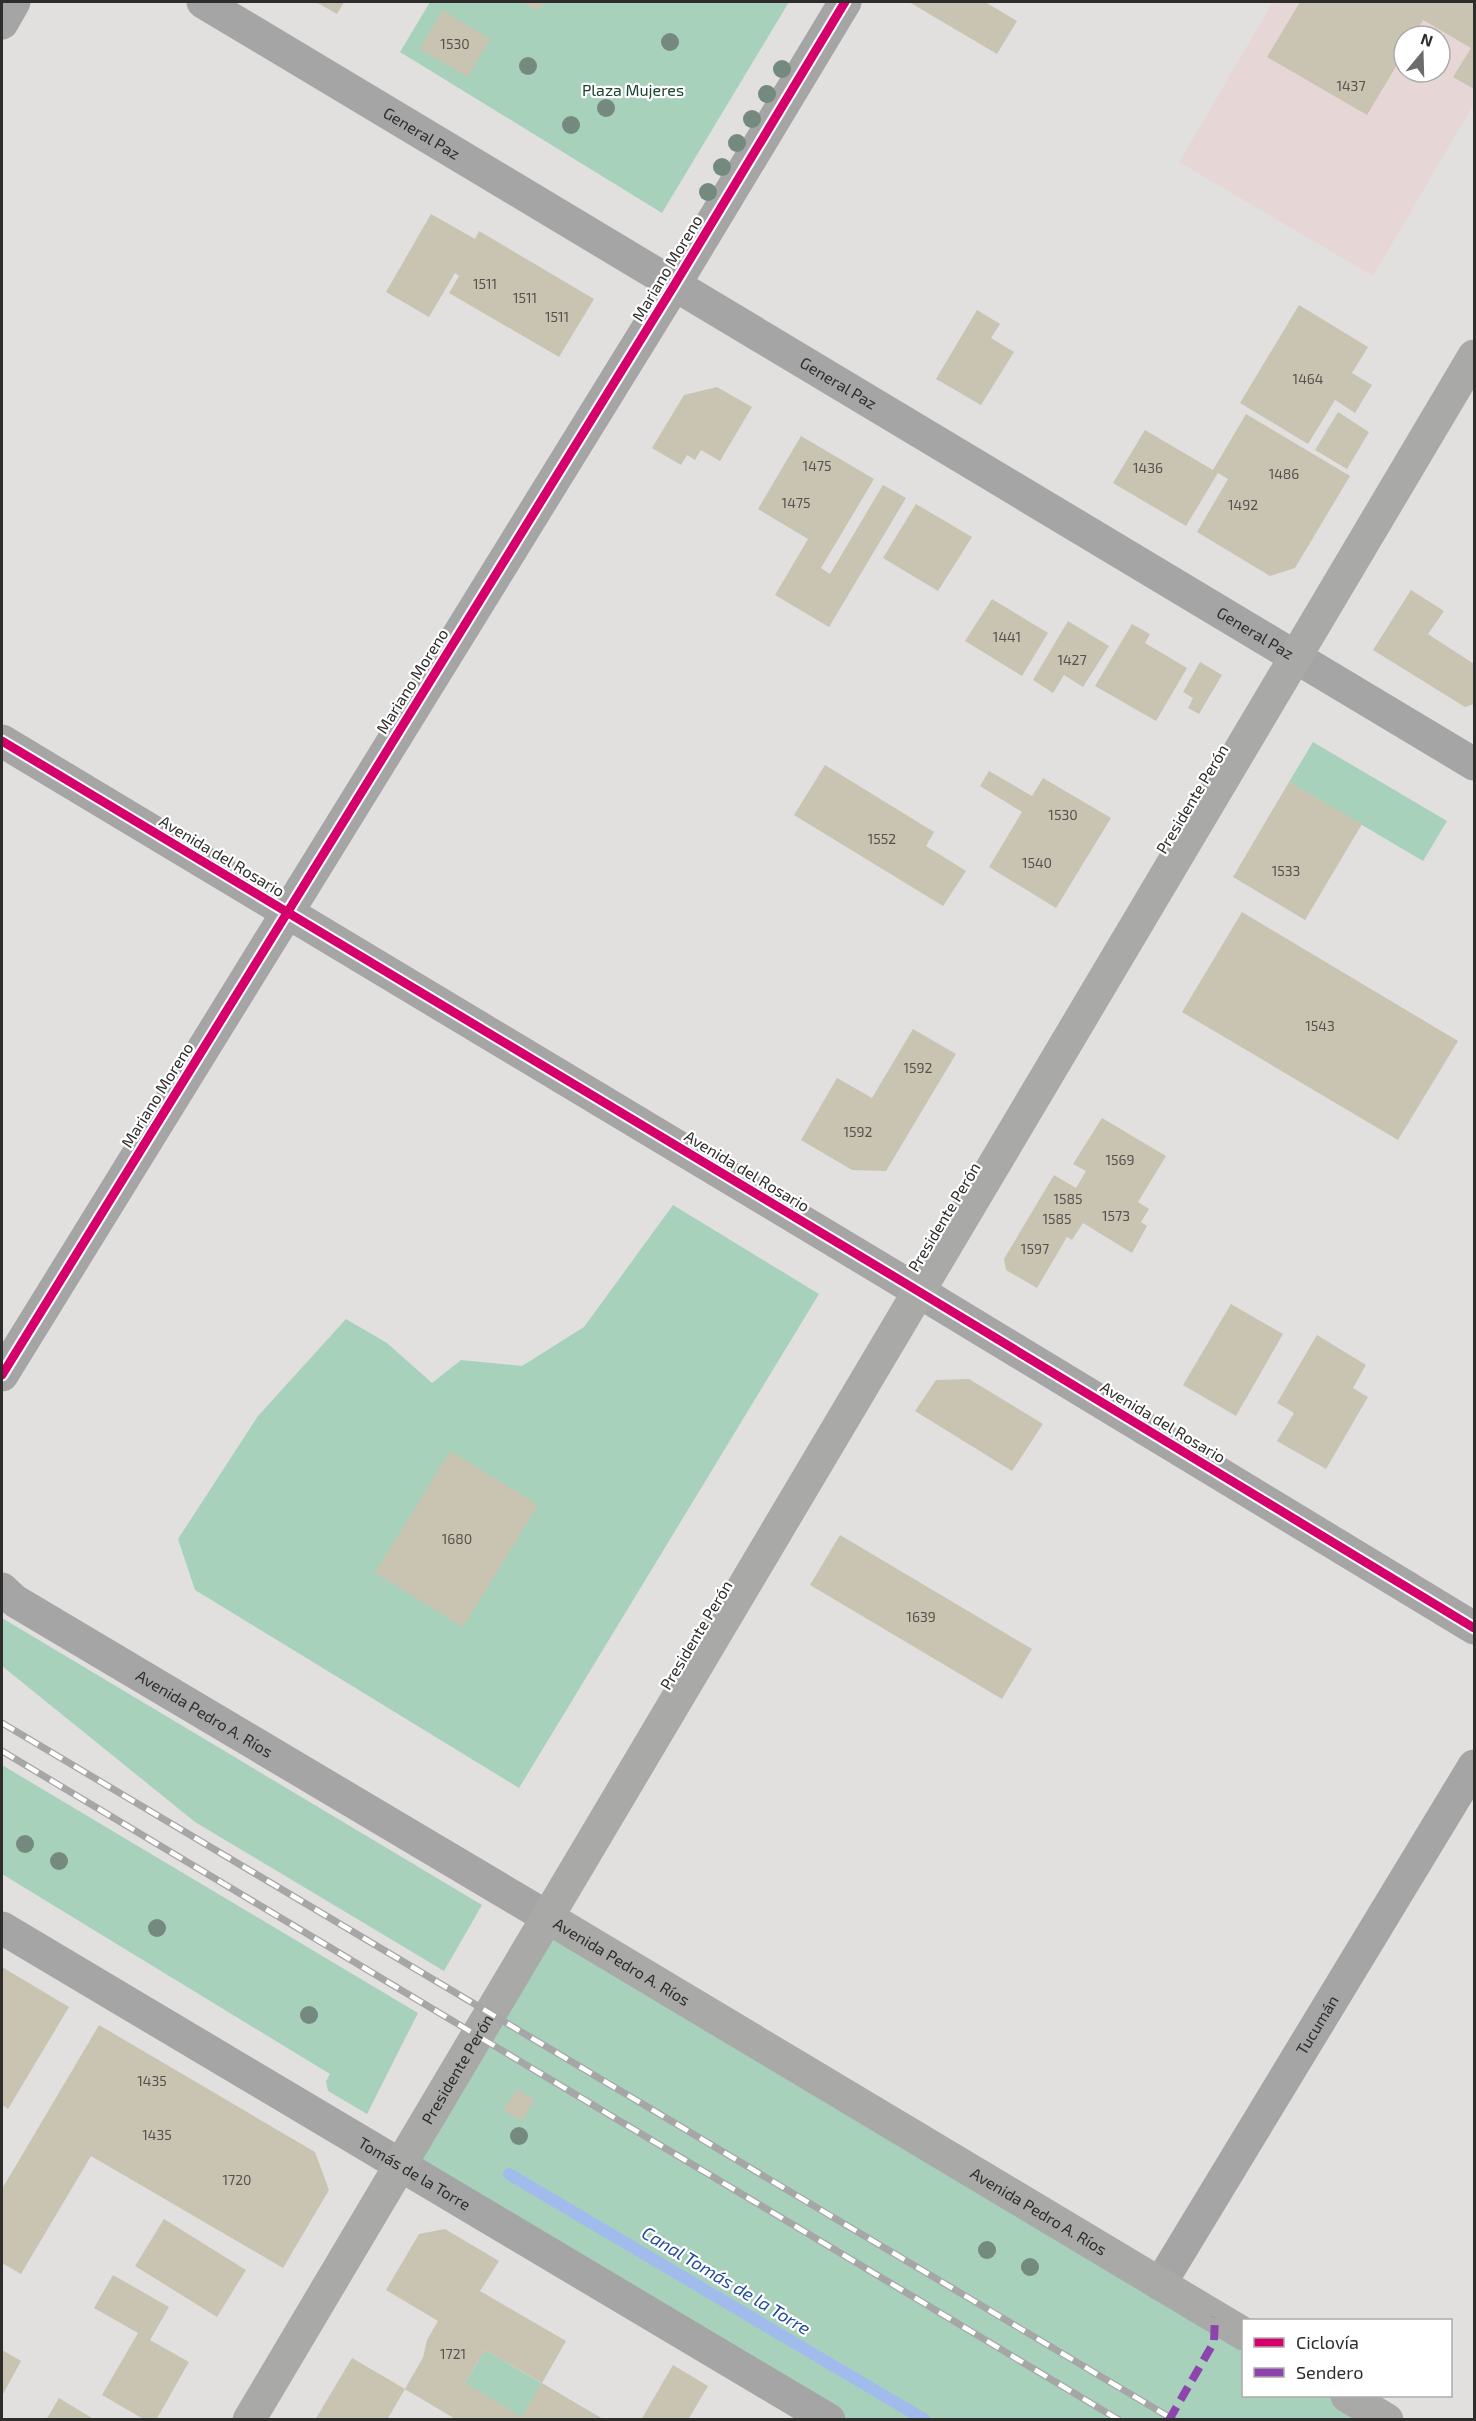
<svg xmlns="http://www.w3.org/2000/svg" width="1476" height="2421" viewBox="0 0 1476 2421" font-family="'Exo 2',sans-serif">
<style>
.industrial{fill:#e6d7d6;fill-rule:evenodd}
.green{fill:#a8d1bc}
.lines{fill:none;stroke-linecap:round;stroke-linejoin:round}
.stream{stroke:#a1bcec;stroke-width:12}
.building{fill:#c9c3b2}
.minor{stroke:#a6a5a5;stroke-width:33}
.major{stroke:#a9a9a8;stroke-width:33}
.rail-casing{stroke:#a6a6a6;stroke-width:7}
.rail{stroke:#fff;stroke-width:4.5;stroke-dasharray:14;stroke-linecap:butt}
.quiet{stroke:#8e44ad;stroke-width:8;stroke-dasharray:15 8;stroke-linecap:butt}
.cycleway-casing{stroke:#fff;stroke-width:13}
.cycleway{stroke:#d6006c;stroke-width:9}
.tree{fill:#758a7f}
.labels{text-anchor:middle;stroke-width:4.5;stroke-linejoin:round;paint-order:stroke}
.number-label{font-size:14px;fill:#55524e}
.park-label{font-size:16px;fill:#1c4331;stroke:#fff}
.street-label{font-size:16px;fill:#2e2d2c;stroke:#fff}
.water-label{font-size:18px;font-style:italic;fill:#214b9a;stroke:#fff}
</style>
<rect width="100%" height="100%" fill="#e1e0df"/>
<path class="industrial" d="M 1273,2 L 1474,2 L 1474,104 L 1373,276 L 1179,162 ZM 1404,36 L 1440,36 L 1440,72 L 1404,72 Z"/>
<g class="green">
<path d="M 430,2 L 789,2 L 662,213 L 400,52 Z"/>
<path d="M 1313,742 L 1447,821 L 1423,861 L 1289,782 Z"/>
<path d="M 673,1205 L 819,1294 L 519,1788 L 195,1590 L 178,1539 L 258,1416 L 346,1319 L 387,1343 L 432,1383 L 461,1360 L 522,1366 L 584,1327 Z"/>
<path d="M 2,1618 L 482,1905 L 444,1971 L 195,1822 L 2,1666 Z"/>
<path d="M 2,1765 L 418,2013 L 367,2114 L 328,2091 L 326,2081 L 330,2074 L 2,1874 Z"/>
<path d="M 547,1917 L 1243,2334 L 1244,2396 L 1347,2396 L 1387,2419 L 829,2419 L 400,2165 Z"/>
<path d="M 485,2350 L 603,2419 L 457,2419 L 405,2389 L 423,2358 L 465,2383 Z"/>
</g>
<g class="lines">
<path class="stream" d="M 509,2174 L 925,2420"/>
</g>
<g class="building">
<path d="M 316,2 L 344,2 L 337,14 Z"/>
<path d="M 521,2 L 543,2 L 538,11 Z"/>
<path d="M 909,2 L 985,2 L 1017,21 L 997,54 Z"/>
<path d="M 1300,2 L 1474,2 L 1474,89 L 1453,77 L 1471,48 L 1423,20 L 1414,36 L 1404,36 L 1404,53 L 1367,115 L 1267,57 Z"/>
<path d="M 442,10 L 490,39 L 468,77 L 420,49 Z"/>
<path d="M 431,214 L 475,239 L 479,231 L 594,299 L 559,357 L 449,293 L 459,276 L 455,273 L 429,317 L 386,292 Z"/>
<path d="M 1299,305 L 1368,347 L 1352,373 L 1372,385 L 1355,413 L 1335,400 L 1308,444 L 1240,403 Z"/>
<path d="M 977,310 L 1000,324 L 991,338 L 1014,352 L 981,405 L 936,379 Z"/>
<path d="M 717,387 L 752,407 L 720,461 L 701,450 L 695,460 L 687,455 L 681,465 L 652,448 L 684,395 Z"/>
<path d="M 1338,412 L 1369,432 L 1347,469 L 1315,450 Z"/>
<path d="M 1246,414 L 1350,476 L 1295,568 L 1270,576 L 1197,532 L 1228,479 L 1218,473 L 1186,526 L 1113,483 L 1145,430 L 1213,470 Z"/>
<path d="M 801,436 L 874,479 L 821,568 L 830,574 L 883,485 L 906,498 L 829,627 L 775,595 L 808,539 L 758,509 Z"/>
<path d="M 916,504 L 972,537 L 938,591 L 883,558 Z"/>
<path d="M 1411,590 L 1444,611 L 1428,634 L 1474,664 L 1474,704 L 1465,707 L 1373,650 Z"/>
<path d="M 992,599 L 1048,633 L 1022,676 L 965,641 Z"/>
<path d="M 1068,621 L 1109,646 L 1083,687 L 1064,675 L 1053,693 L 1033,680 Z"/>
<path d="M 1132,624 L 1150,634 L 1145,643 L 1187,668 L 1156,721 L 1095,686 Z"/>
<path d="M 1200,662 L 1222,675 L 1199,714 L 1188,708 L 1193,698 L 1183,692 Z"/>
<path d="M 825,765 L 934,832 L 926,846 L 966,871 L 943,906 L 794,815 Z"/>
<path d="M 989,771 L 1032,796 L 1043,778 L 1111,818 L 1056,908 L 989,867 L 1022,812 L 980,786 Z"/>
<path d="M 1289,782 L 1362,824 L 1305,920 L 1233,877 Z"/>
<path d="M 1242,912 L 1458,1041 L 1398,1140 L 1182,1012 Z"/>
<path d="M 913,1029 L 956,1054 L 886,1171 L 852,1170 L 801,1140 L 837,1078 L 872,1098 Z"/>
<path d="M 1102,1118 L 1166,1156 L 1138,1202 L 1149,1209 L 1141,1222 L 1147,1226 L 1132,1253 L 1083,1223 L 1072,1240 L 1067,1237 L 1037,1288 L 1006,1270 L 1004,1259 L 1054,1175 L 1076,1188 L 1086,1171 L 1073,1164 Z"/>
<path d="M 1231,1304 L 1283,1334 L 1236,1416 L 1183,1385 Z"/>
<path d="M 1317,1335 L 1366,1365 L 1353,1388 L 1368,1397 L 1326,1469 L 1277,1441 L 1294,1413 L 1277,1403 Z"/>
<path d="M 969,1379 L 1043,1424 L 1012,1471 L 915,1411 L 936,1380 Z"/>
<path d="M 450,1451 L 538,1505 L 463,1627 L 375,1573 Z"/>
<path d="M 840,1535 L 1032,1649 L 1002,1699 L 810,1585 Z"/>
<path d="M 2,1967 L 69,2007 L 8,2109 L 2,2105 Z"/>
<path d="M 99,2025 L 315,2152 L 329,2190 L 283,2268 L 91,2156 L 21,2274 L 2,2263 L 2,2189 Z"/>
<path d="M 517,2089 L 535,2100 L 521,2121 L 503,2110 Z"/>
<path d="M 164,2219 L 246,2270 L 217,2317 L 135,2266 Z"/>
<path d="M 445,2229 L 499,2261 L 480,2291 L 566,2341 L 542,2383 L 485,2350 L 465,2383 L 522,2417 L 542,2383 L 603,2420 L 457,2420 L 405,2389 L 387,2420 L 315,2420 L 352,2358 L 405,2389 L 423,2358 L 427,2340 L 438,2321 L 386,2290 L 419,2234 Z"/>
<path d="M 113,2275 L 169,2307 L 150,2340 L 189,2362 L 156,2420 L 145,2420 L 102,2395 L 138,2333 L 94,2308 Z"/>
<path d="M 2,2350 L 21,2361 L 2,2396 Z"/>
<path d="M 673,2365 L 708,2386 L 688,2420 L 641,2420 Z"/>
<path d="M 59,2398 L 95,2420 L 46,2420 Z"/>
</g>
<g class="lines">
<g class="minor">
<path id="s1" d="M 203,2 L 1474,764"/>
<path d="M 2,23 L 14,2"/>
<path d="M 2,741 L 918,1291 L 1474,1628"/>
<path d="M 2,1375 L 675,284 L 845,2"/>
<path id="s2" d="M 2,1589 L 15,1601 L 547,1917"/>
<path id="s3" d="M 2,1928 L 829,2420"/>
<path id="s4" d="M 1160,2284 L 1474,1766"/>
</g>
<g class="major">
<path id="s5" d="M 547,1917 L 1244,2334"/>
<path d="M 1347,2396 L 1387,2420"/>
<path id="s6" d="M 249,2420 L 1474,356"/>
</g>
<g class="rail-casing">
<g id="rail">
<path d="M 2,1723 L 1174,2420"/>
<path d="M 2,1751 L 1119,2420"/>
</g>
</g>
<use href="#rail" class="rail"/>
<path class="quiet" d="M 1169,2420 L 1214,2342 L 1215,2317"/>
<g class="cycleway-casing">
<g id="cycleway">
<path d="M 2,741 L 918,1291 L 1474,1628"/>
<path d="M 2,1375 L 675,284 L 845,2"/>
</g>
</g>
<use href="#cycleway" class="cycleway"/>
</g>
<g class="tree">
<circle cx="670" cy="42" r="9"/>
<circle cx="528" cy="66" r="9"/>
<circle cx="782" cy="69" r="9"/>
<circle cx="767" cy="94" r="9"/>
<circle cx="606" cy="108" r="9"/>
<circle cx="752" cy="119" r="9"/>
<circle cx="571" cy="125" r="9"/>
<circle cx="737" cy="143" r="9"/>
<circle cx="722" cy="167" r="9"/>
<circle cx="708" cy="192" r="9"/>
<circle cx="25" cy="1844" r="9"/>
<circle cx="59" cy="1861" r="9"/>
<circle cx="157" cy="1928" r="9"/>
<circle cx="309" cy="2015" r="9"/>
<circle cx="519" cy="2136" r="9"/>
<circle cx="987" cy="2250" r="9"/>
<circle cx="1030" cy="2267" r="9"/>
</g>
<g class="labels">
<g class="number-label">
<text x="455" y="49">1530</text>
<text x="1351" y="91">1437</text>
<text x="485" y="289">1511</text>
<text x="525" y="303">1511</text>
<text x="557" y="322">1511</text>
<text x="1308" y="384">1464</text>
<text x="817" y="471">1475</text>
<text x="1148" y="473">1436</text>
<text x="1284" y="479">1486</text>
<text x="796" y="508">1475</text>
<text x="1243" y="510">1492</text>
<text x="1007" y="642">1441</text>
<text x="1072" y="665">1427</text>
<text x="1063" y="820">1530</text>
<text x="882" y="844">1552</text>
<text x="1037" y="868">1540</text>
<text x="1286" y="876">1533</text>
<text x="1320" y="1031">1543</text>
<text x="918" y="1073">1592</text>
<text x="858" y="1137">1592</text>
<text x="1120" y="1165">1569</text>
<text x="1068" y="1204">1585</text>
<text x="1116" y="1221">1573</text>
<text x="1057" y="1224">1585</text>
<text x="1035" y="1254">1597</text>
<text x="457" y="1544">1680</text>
<text x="921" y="1622">1639</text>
<text x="152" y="2086">1435</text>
<text x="157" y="2140">1435</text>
<text x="237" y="2185">1720</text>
<text x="453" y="2359">1721</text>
</g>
<g class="park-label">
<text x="633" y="96">Plaza Mujeres</text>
</g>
<g class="street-label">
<text dy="6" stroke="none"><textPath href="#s1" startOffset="255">General Paz</textPath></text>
<text transform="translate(667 268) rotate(-59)" y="6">Mariano Moreno</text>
<text dy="6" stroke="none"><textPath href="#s1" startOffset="741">General Paz</textPath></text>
<text dy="6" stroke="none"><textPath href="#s1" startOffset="1227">General Paz</textPath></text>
<text transform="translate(412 681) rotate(-58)" y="6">Mariano Moreno</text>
<text transform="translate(1192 799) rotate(-59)" y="6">Presidente Perón</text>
<text transform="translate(222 856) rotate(31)" y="6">Avenida del Rosario</text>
<text transform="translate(157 1095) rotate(-58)" y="6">Mariano Moreno</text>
<text transform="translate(747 1171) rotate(31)" y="6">Avenida del Rosario</text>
<text transform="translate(944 1217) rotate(-59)" y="6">Presidente Perón</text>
<text transform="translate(1163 1422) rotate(31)" y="6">Avenida del Rosario</text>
<text transform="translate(696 1635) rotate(-59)" y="6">Presidente Perón</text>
<text dy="6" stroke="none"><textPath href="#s2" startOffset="238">Avenida Pedro A. Ríos</textPath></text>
<text dy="6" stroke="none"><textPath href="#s5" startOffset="87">Avenida Pedro A. Ríos</textPath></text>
<text dy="6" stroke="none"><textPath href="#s4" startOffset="303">Tucumán</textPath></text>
<text dy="6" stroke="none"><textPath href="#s6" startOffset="408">Presidente Perón</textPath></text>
<text dy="6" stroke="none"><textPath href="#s3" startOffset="480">Tomás de la Torre</textPath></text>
<text dy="6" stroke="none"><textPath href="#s5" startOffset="573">Avenida Pedro A. Ríos</textPath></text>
</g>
<g class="water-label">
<text transform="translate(726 2281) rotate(31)" y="6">Canal Tomás de la Torre</text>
</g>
</g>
<rect width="1476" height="2421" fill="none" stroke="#2e2d2c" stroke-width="6"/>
<rect x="1242" y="2319" width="210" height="78" fill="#ffffff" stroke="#ababab" stroke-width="1.5"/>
<rect x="1254" y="2338" width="30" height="9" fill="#d6006c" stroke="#ababab" stroke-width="1.5"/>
<text x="1296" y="2349" font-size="18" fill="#2e2d2c">Ciclovía</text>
<rect x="1254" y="2368" width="30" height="9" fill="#8e44ad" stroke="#ababab" stroke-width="1.5"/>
<text x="1296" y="2379" font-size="18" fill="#2e2d2c">Sendero</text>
<g transform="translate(1422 54) rotate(19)"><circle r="28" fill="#ffffff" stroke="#ababab" stroke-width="1.5"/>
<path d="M0-4.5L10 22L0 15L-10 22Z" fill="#6d6c6b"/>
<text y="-9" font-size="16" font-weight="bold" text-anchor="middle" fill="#2e2d2c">N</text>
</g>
</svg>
